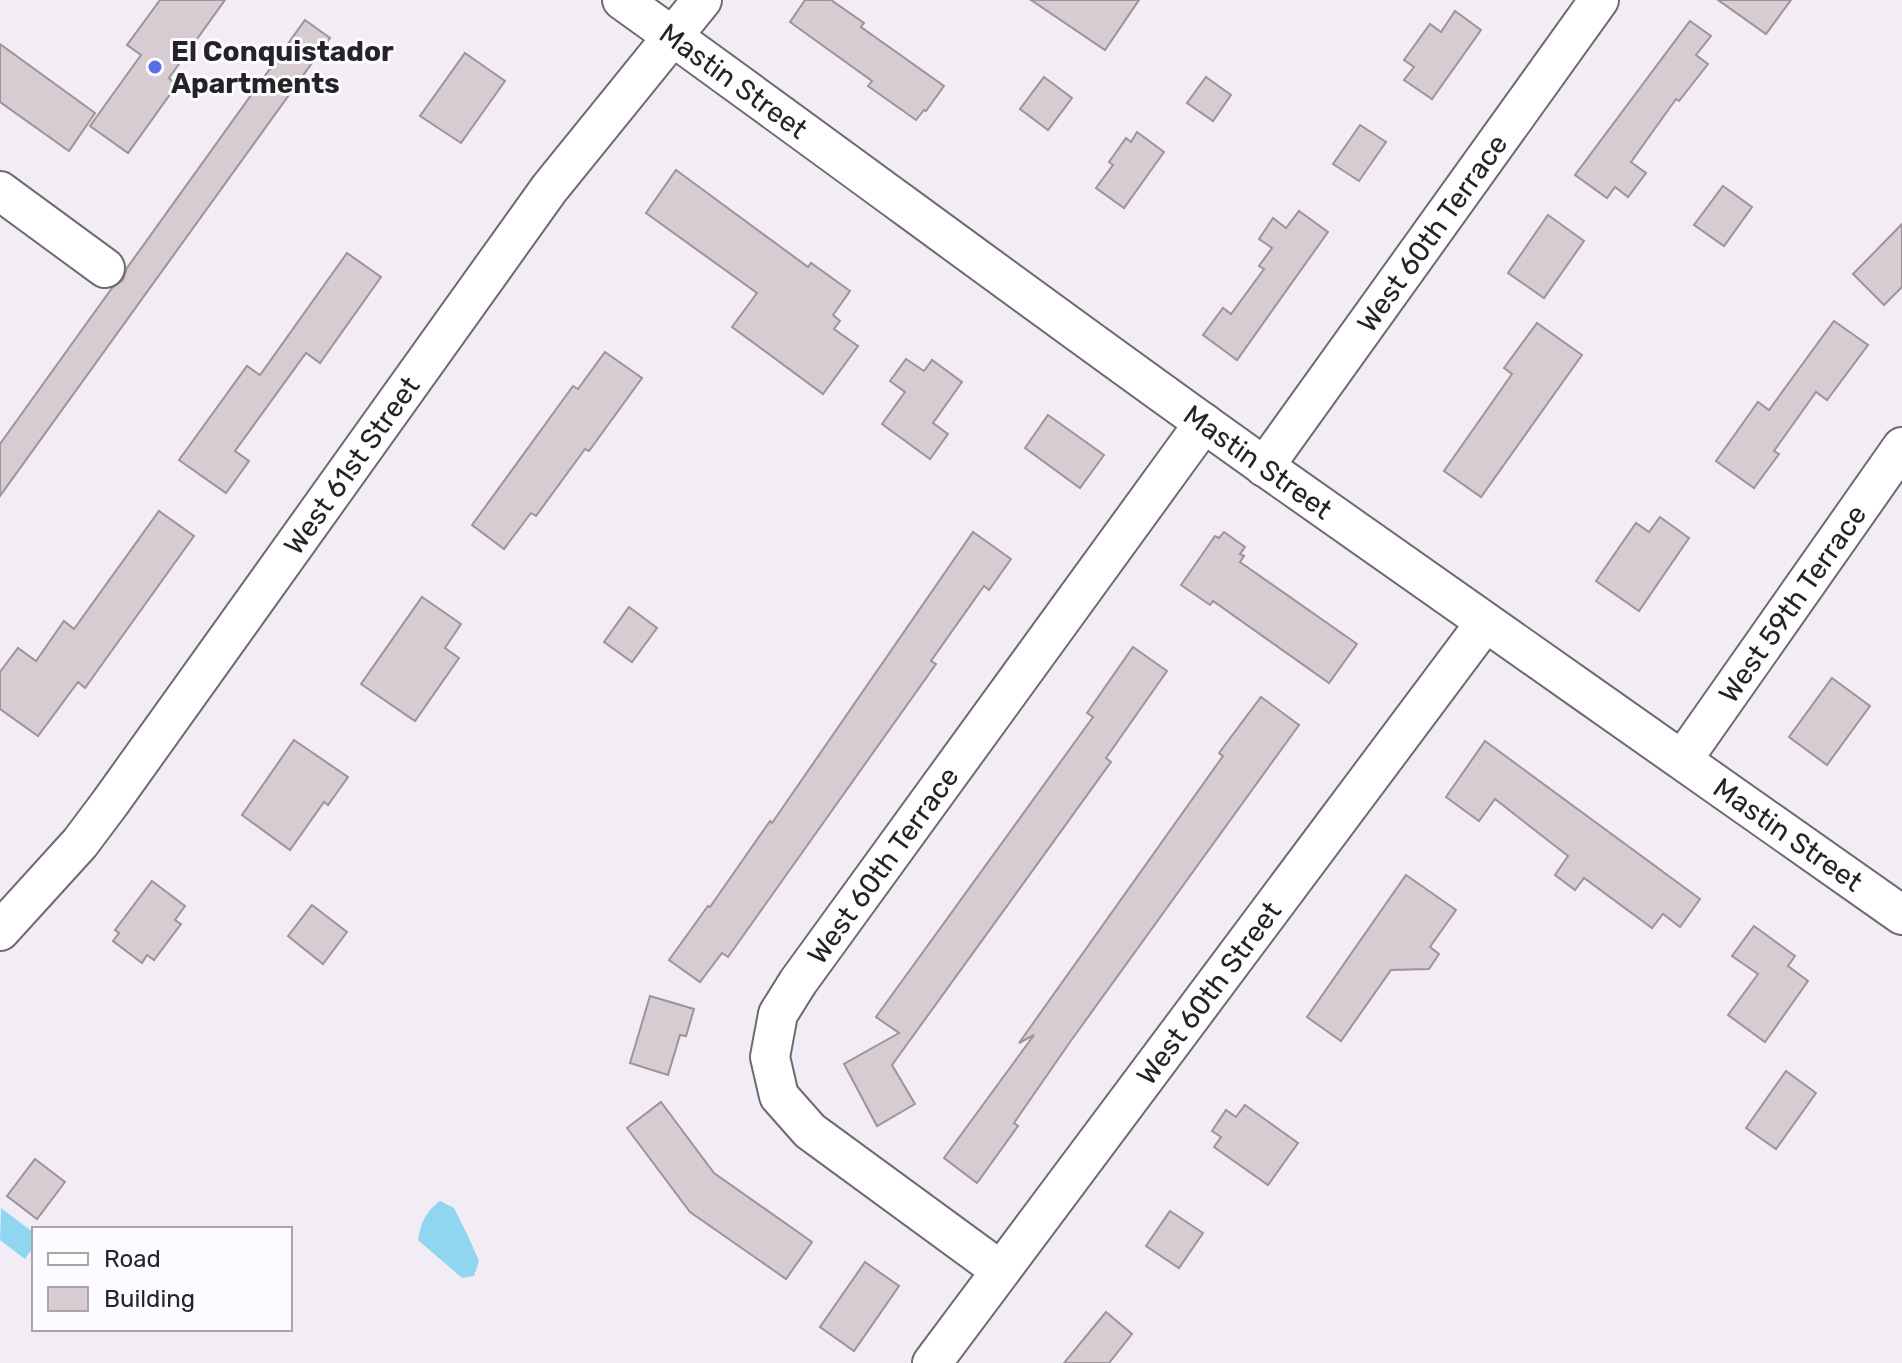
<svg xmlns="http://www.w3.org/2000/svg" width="1902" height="1363" viewBox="0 0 1902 1363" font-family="Rubik,sans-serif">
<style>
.water{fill:#91d6f1}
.building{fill:#d7ccd1;stroke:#9e9498;stroke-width:2}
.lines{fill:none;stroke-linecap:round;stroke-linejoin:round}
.minor-casing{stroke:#6f6a72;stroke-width:42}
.minor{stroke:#fff;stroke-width:38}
.poi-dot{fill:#586fe5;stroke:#fdfbff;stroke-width:3}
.labels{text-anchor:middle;stroke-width:6;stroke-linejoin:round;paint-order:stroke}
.poi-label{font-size:28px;font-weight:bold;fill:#252326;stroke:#fdfbff;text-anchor:start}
.street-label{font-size:28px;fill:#252326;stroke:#fdfbff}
</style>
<rect width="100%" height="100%" fill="#f2ecf5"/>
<g class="water">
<path d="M 440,1201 L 454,1208 L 468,1236 L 479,1261 L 474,1276 L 462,1278 L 418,1240 C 421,1223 425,1212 440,1201 Z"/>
<path d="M 1,1208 L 34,1233 L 34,1246 L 25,1259 L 0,1240 Z"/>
</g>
<g class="building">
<path d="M 160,0 L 225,0 L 169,78 L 176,86 L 128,153 L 90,126 L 141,55 L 127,45 Z"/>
<path d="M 805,0 L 831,0 L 864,23 L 861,27 L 944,86 L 926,111 L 924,110 L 916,120 L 868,86 L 872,81 L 790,22 Z"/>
<path d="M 1031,0 L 1139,0 L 1105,50 Z"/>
<path d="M 1718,0 L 1791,0 L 1766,34 Z"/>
<path d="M 1455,11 L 1481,30 L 1432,99 L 1404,80 L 1414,67 L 1404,60 L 1430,24 L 1441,32 Z"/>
<path d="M 305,20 L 330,38 L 0,496 L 0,444 L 112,288 L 123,280 L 127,268 Z"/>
<path d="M 1690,21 L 1711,36 L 1696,55 L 1708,64 L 1679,101 L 1676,99 L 1631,162 L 1646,173 L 1628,197 L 1615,187 L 1607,198 L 1575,175 Z"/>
<path d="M 0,44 L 95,113 L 69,151 L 0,102 Z"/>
<path d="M 465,53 L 505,81 L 461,143 L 420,116 Z"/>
<path d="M 1044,77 L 1072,98 L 1048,130 L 1020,109 Z"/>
<path d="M 1206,77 L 1231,95 L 1213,121 L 1187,103 Z"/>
<path d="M 1360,125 L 1386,142 L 1359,181 L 1333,164 Z"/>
<path d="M 1137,132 L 1164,152 L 1124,208 L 1096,188 L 1113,165 L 1109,162 L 1126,138 L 1131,142 Z"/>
<path d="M 676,170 L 808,267 L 811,263 L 850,291 L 833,315 L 840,321 L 834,329 L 858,346 L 823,394 L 732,327 L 757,293 L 646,213 Z"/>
<path d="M 1723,186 L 1752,207 L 1724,246 L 1694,225 Z"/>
<path d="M 1299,211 L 1328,232 L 1237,360 L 1203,335 L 1223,308 L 1231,314 L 1264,269 L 1259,266 L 1272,248 L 1259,239 L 1273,218 L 1286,228 Z"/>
<path d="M 1548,215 L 1584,241 L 1544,298 L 1508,273 Z"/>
<path d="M 1902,224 L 1902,287 L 1884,305 L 1853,274 Z"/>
<path d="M 347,253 L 381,277 L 320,363 L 306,353 L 235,451 L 249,461 L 226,493 L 179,460 L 247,366 L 260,375 Z"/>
<path d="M 1834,321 L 1868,345 L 1827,400 L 1816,392 L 1774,451 L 1779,454 L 1754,488 L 1716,461 L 1758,402 L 1769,410 Z"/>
<path d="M 1537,323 L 1582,355 L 1481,497 L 1444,471 L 1512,374 L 1504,368 Z"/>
<path d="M 605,352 L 642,378 L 589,451 L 585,449 L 536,516 L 531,513 L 504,549 L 472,525 L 573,386 L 578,389 Z"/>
<path d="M 906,359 L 924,371 L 932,360 L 962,382 L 933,423 L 948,434 L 930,459 L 882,424 L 905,392 L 890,381 Z"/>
<path d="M 1048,415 L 1104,455 L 1080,488 L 1025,448 Z"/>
<path d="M 159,511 L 194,536 L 85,688 L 78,682 L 38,736 L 0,709 L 0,672 L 18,648 L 36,661 L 64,621 L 74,629 Z"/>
<path d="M 1660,517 L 1689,538 L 1639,611 L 1596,581 L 1636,523 L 1649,532 Z"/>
<path d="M 973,532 L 1011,559 L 989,590 L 984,586 L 931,661 L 936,664 L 728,957 L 722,953 L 700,982 L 669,960 L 708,906 L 710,907 L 770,821 L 772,823 Z"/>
<path d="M 1224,532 L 1245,547 L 1240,554 L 1244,556 L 1240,562 L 1357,644 L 1329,683 L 1213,601 L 1210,605 L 1181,585 L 1215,536 L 1219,538 Z"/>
<path d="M 422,597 L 461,624 L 445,648 L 459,658 L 415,721 L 361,684 Z"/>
<path d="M 629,607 L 657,628 L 632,662 L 604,642 Z"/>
<path d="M 1133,647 L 1167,671 L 1106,758 L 1111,762 L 892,1065 L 915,1104 L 877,1126 L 844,1064 L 899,1033 L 876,1017 L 1093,717 L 1087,713 Z"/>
<path d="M 1832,678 L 1870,706 L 1827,765 L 1789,737 Z"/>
<path d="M 1261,697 L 1299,725 L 1070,1042 L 1014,1123 L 1018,1126 L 977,1183 L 944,1158 L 1034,1035 L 1019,1043 L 1223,756 L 1219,753 Z"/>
<path d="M 294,740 L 348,777 L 328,805 L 324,802 L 290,850 L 242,815 Z"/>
<path d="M 1485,741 L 1700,899 L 1680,927 L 1663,914 L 1652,928 L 1584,878 L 1575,890 L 1555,875 L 1568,856 L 1495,799 L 1479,821 L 1446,797 Z"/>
<path d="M 1406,875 L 1456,910 L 1430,947 L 1439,954 L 1429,969 L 1391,970 L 1341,1041 L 1307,1017 Z"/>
<path d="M 152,881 L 185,906 L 175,920 L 181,924 L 154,960 L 147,955 L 142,963 L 113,941 L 119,933 L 115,930 Z"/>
<path d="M 312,905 L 347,932 L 323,964 L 288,936 Z"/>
<path d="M 1754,926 L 1795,956 L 1788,966 L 1808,981 L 1765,1042 L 1728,1015 L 1758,974 L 1732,956 Z"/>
<path d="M 650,996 L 694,1009 L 686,1036 L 680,1035 L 668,1075 L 630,1063 Z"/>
<path d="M 1786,1071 L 1816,1093 L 1776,1149 L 1746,1128 Z"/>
<path d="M 661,1102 L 714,1173 L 812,1242 L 786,1279 L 690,1212 L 627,1128 Z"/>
<path d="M 1245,1105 L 1298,1143 L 1268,1185 L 1214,1147 L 1221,1137 L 1212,1131 L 1226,1110 L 1236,1117 Z"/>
<path d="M 35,1159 L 65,1182 L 37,1219 L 7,1196 Z"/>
<path d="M 1170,1211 L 1203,1233 L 1179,1268 L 1146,1246 Z"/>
<path d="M 865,1262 L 899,1286 L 854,1351 L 820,1327 Z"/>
<path d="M 1106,1312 L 1132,1334 L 1109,1363 L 1064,1363 Z"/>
</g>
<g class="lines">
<g class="minor-casing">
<g id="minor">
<path id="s1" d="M 622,0 C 838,155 1051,315 1268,469 C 1478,619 1692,765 1902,915"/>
<path d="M 0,191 L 105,268"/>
<path id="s2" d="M 1264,467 L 1599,0"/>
<path id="s3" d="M 1683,759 L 1902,447"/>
<path id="s4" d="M 0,931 L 80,843 L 110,803 L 549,189 L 702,0"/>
<path id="s5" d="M 1000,1270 L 810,1131 L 779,1096 L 770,1057 L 778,1014 L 798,982 L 1204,423"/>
<path id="s6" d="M 932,1363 L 1485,623"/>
</g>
</g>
<use href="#minor" class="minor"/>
</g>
<circle class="poi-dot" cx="155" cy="67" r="8"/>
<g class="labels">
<g class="poi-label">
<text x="171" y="61">El Conquistador<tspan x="171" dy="32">Apartments</tspan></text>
</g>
<g class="street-label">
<text dy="10" stroke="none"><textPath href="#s1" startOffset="138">Mastin Street</textPath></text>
<text dy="10" stroke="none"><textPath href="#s2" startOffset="288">West 60th Terrace</textPath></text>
<text dy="10" stroke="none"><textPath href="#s1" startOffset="786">Mastin Street</textPath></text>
<text dy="10" stroke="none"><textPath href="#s4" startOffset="584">West 61st Street</textPath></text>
<text dy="10" stroke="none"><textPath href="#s3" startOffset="190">West 59th Terrace</textPath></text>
<text dy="10" stroke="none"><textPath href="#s1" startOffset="1434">Mastin Street</textPath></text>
<text dy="10" stroke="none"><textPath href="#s5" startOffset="548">West 60th Terrace</textPath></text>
<text dy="10" stroke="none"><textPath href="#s6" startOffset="462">West 60th Street</textPath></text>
</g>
</g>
<rect x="32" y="1227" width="260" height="104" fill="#fdfbff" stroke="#a7a5a8" stroke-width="2"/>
<rect x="48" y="1253" width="40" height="12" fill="#ffffff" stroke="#a7a5a8" stroke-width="2"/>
<text x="104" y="1267" font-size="24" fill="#252326">Road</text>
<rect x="48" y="1287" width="40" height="24" fill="#d7ccd1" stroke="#a7a5a8" stroke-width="2"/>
<text x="104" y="1307" font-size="24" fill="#252326">Building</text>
</svg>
